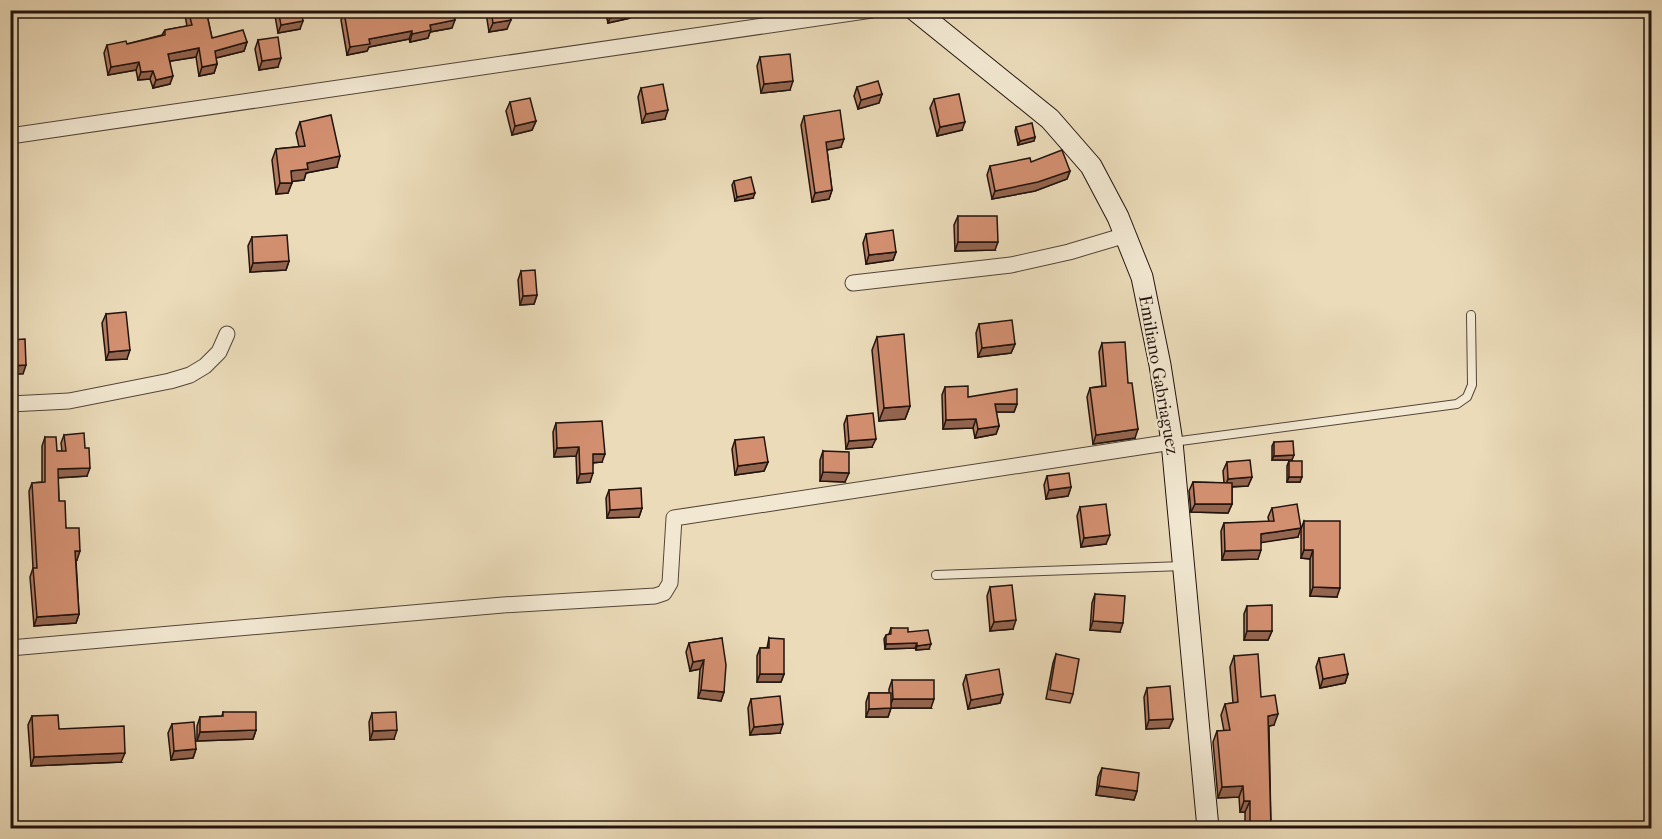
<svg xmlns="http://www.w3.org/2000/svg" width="1662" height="839" viewBox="0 0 1662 839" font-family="'IM FELL French Canon',serif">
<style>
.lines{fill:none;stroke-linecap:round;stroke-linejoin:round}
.lane-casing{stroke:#544539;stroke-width:10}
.street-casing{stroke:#544539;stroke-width:17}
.secondary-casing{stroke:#21130e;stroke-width:23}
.lane{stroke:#f2e8d2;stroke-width:8}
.street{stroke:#f2e8d2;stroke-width:15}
.secondary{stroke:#f2e8d2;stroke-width:21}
.wall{fill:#b57c61;stroke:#21130e;stroke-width:1.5}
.shaded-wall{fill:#94654f;stroke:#21130e;stroke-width:1.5}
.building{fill:#d39071;stroke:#21130e;stroke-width:1.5}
.labels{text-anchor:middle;stroke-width:4.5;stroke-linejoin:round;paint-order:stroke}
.street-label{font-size:18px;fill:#21130e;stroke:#f2e8d2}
</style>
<rect width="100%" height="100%" fill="#ebdbb9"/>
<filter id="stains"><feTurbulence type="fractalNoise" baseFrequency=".00333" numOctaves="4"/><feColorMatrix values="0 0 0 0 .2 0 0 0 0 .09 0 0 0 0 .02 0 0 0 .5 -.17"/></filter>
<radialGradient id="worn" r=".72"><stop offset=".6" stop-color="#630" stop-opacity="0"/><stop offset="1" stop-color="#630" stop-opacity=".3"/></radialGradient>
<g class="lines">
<g class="lane-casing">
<g id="lane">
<path d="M 1173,442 L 1457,404 L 1467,397 L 1472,385 L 1471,315"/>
<path d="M 936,575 L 1183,566"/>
</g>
</g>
<g class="street-casing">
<g id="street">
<path d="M 10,136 L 872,10"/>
<path d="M 853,283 L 1011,265 L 1069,252 L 1126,235"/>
<path d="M 10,404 L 69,401 L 170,381 L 190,375 L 205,366 L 219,352 L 227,334"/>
<path d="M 10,648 L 503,605 L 655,596 L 664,593 L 670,583 L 674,518 L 1172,442"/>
</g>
</g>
<g class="secondary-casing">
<path id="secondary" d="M 915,10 L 1050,119 L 1091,166 L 1118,217 L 1142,277 L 1160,365 L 1172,442 L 1208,828"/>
</g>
<use href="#lane" class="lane"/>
<use href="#street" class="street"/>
<use href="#secondary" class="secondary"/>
</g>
<g class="wall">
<path d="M 184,10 L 206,10 L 212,38 L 247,42 L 244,51 L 216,58 L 217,64 L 214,73 L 199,76 L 196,57 L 170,61 L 170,84 L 153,88 L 150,79 L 138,80 L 136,70 L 108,75 L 104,53 L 107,45 L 127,44 L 162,35 L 165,30 L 187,26 Z"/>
<path d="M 274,10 L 301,10 L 300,29 L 278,33 Z"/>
<path d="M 487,10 L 509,10 L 507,29 L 489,32 L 486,13 Z"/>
<path d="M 605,10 L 633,10 L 630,18 L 608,23 Z"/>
<path d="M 344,12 L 364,13 L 452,28 L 430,32 L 428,38 L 410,42 L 409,39 L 369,47 L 367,51 L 347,55 L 341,20 Z"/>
<path d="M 258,40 L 278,67 L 259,70 L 255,49 Z"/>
<path d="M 760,57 L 790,90 L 761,93 L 757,66 Z"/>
<path d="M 857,87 L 882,94 L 879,103 L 858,109 L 854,96 Z"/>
<path d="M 641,88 L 665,119 L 642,123 L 638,97 Z"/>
<path d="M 934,99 L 962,130 L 937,136 L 930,108 Z"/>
<path d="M 510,102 L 536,121 L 532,130 L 512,135 L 506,111 Z"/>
<path d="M 804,116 L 841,147 L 827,150 L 832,190 L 829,199 L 812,202 L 801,125 Z"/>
<path d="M 300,122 L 337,167 L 306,173 L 304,180 L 292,181 L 288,193 L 276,194 L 272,160 L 276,149 L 299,147 L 296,133 Z"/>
<path d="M 1016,127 L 1035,137 L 1034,141 L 1018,145 L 1015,131 Z"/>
<path d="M 1031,162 L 1070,171 L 1067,179 L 1035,191 L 992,199 L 987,175 L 990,166 Z"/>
<path d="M 734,181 L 753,198 L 735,201 L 732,185 Z"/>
<path d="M 958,216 L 995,250 L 955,251 L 954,225 Z"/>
<path d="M 866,234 L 896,252 L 893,260 L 866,264 L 863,243 Z"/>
<path d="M 252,237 L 289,261 L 286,270 L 250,272 L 248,246 Z"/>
<path d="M 521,271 L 537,295 L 534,304 L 520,305 L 518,280 Z"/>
<path d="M 106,314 L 127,359 L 106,360 L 102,323 Z"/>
<path d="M 979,324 L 1015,344 L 1011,353 L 978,357 L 976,333 Z"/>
<path d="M 877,337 L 910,406 L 905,419 L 879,421 L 872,350 Z"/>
<path d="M 1102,343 L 1128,383 L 1135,438 L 1093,444 L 1087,397 L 1090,388 L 1102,386 L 1099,352 Z"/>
<path d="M 945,387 L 968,397 L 1017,404 L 1014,412 L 996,412 L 999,426 L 996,434 L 975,438 L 973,428 L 943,429 L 942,395 Z"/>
<path d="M 847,416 L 872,447 L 846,449 L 844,424 Z"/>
<path d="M 556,423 L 602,462 L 593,463 L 590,482 L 577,483 L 576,456 L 554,457 L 553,432 Z"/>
<path d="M 64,435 L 87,476 L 58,478 L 59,501 L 66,528 L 77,560 L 76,560 L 79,614 L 76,623 L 34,626 L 30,577 L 33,568 L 29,491 L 32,483 L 42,482 L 42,446 L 45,437 L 57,451 L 62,451 L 61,443 Z"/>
<path d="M 735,440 L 768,462 L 764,471 L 735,475 L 732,449 Z"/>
<path d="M 1274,442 L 1292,460 L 1272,460 L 1272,446 Z"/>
<path d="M 823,451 L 845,482 L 820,481 L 820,460 Z"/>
<path d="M 1289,461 L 1300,482 L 1287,482 L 1287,466 Z"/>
<path d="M 1227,462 L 1252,477 L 1248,486 L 1232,487 L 1232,504 L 1228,513 L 1191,512 L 1189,491 L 1193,482 L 1224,483 L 1223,471 Z"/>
<path d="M 1047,476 L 1071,487 L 1068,496 L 1046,499 L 1044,485 Z"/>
<path d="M 609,490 L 642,508 L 639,517 L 607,518 L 606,498 Z"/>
<path d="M 1080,507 L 1106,544 L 1081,547 L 1077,516 Z"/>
<path d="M 1272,508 L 1298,537 L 1261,542 L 1258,559 L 1222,560 L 1221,531 L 1224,523 L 1269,522 L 1268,517 Z"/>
<path d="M 1304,521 L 1337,597 L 1310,596 L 1310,559 L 1301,558 L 1301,529 Z"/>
<path d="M 990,587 L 1013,629 L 990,631 L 987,596 Z"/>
<path d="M 1095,594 L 1120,632 L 1090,630 L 1092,603 Z"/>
<path d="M 1247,606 L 1272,631 L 1268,640 L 1244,640 L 1244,614 Z"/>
<path d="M 891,628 L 908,632 L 929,649 L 916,650 L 915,648 L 885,649 L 884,639 L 886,635 L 889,634 Z"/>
<path d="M 722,638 L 724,692 L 721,701 L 698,698 L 700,669 L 690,671 L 686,652 L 689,643 Z"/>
<path d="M 769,638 L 784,674 L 781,682 L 757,682 L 757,656 L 760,648 L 767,648 Z"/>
<path d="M 1056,654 L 1073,694 L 1070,703 L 1046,699 L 1053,663 Z"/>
<path d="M 1234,656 L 1261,697 L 1274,725 L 1269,726 L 1271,828 L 1245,828 L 1245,812 L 1240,812 L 1239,797 L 1218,798 L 1213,742 L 1217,731 L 1224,731 L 1221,715 L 1225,704 L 1233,703 L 1230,667 Z"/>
<path d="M 1319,658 L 1348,674 L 1345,683 L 1320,688 L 1316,667 Z"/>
<path d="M 966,675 L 1003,694 L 1000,703 L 968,709 L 963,684 Z"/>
<path d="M 892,680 L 931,708 L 891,708 L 888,717 L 866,717 L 866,702 L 869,693 L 889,693 L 889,689 Z"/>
<path d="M 1147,688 L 1173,719 L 1169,728 L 1146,729 L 1144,697 Z"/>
<path d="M 751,699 L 780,733 L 750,735 L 748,708 Z"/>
<path d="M 223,712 L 256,730 L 253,739 L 197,741 L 197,726 L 200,717 L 222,716 Z"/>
<path d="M 372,713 L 394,739 L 370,740 L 369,722 Z"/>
<path d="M 32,716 L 59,729 L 121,762 L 31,766 L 28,725 Z"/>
<path d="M 172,724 L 196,749 L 193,758 L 171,760 L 168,733 Z"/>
<path d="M 1102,768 L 1137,791 L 1134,800 L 1096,795 L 1098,777 Z"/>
</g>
<g class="shaded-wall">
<path d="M 518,10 L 531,10 L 516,14 Z"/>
<path d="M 554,10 L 573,10 L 553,14 Z"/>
<path d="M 629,10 L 633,10 L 630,18 L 608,23 L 611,15 Z"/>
<path d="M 455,20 L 452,28 L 430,32 L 428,38 L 410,42 L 412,34 L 430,25 Z"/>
<path d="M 511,20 L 507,29 L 489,32 L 493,23 Z"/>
<path d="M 303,21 L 300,29 L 278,33 L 281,25 Z"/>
<path d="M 412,31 L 409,39 L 369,47 L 367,51 L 347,55 L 350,47 L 369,39 Z"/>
<path d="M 247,42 L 244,51 L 212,59 L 215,51 Z"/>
<path d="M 199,48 L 196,57 L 165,62 L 168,54 Z"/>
<path d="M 281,58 L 278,67 L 259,70 L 262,61 Z"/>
<path d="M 139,62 L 136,70 L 108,75 L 111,67 Z"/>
<path d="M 217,64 L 214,73 L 199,76 L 202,67 Z"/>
<path d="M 153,71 L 150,79 L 138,80 L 141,72 Z"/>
<path d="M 173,76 L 170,84 L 153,88 L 156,80 Z"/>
<path d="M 793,81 L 790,90 L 761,93 L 764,84 Z"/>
<path d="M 882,94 L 879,103 L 858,109 L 861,100 Z"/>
<path d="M 668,110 L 665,119 L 642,123 L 646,114 Z"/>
<path d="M 536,121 L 532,130 L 512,135 L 515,126 Z"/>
<path d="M 965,122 L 962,130 L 937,136 L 940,127 Z"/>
<path d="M 1035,137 L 1034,141 L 1018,145 L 1020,141 Z"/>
<path d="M 844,139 L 841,147 L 822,151 L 826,142 Z"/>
<path d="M 340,156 L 337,167 L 306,173 L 304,180 L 287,182 L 291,171 L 307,163 Z"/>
<path d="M 1070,171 L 1067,179 L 1035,191 L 992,199 L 995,191 Z"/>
<path d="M 280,183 L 292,183 L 288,193 L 276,194 Z"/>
<path d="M 832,190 L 829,199 L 812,202 L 815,193 Z"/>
<path d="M 755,193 L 753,198 L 735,201 L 737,197 Z"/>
<path d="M 958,242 L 998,242 L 995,250 L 955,251 Z"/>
<path d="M 896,252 L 893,260 L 866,264 L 869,255 Z"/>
<path d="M 289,261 L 286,270 L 250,272 L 253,263 Z"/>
<path d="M 537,295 L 534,304 L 520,305 L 523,296 Z"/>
<path d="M 1015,344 L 1011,353 L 978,357 L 982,348 Z"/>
<path d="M 130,350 L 127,359 L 106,360 L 109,352 Z"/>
<path d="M 26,365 L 23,374 L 10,374 L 10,366 Z"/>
<path d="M 995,404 L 1017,404 L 1014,412 L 992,412 Z"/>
<path d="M 910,406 L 905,419 L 879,421 L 884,408 Z"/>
<path d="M 976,419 L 973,428 L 943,429 L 946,420 Z"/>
<path d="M 999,426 L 996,434 L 975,438 L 978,429 Z"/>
<path d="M 1138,429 L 1135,438 L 1093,444 L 1096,435 Z"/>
<path d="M 876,439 L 872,447 L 846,449 L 849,441 Z"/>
<path d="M 579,447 L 576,456 L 554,457 L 557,448 Z"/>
<path d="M 593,454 L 605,454 L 602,462 L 589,463 Z"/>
<path d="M 1294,455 L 1292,460 L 1272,460 L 1274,456 Z"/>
<path d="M 768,462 L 764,471 L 735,475 L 738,466 Z"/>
<path d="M 90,468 L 87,476 L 54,478 L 58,469 Z"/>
<path d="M 823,472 L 849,473 L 845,482 L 820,481 Z"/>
<path d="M 593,473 L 590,482 L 577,483 L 580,474 Z"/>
<path d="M 1252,477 L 1248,486 L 1225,487 L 1228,479 Z"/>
<path d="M 1289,477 L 1302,477 L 1300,482 L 1287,482 Z"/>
<path d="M 1071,487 L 1068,496 L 1046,499 L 1049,490 Z"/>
<path d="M 1195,504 L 1232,504 L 1228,513 L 1191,512 Z"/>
<path d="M 642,508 L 639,517 L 607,518 L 610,510 Z"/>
<path d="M 1301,528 L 1298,537 L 1258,543 L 1261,534 Z"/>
<path d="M 1110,535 L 1106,544 L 1081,547 L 1084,538 Z"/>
<path d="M 1261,550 L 1258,559 L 1222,560 L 1225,551 Z"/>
<path d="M 1304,550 L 1313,550 L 1310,559 L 1301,558 Z"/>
<path d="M 75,551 L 80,551 L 77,560 L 72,560 Z"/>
<path d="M 1313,587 L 1340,588 L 1337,597 L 1310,596 Z"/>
<path d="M 79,614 L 76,623 L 34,626 L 37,617 Z"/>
<path d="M 1016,620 L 1013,629 L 990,631 L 994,622 Z"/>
<path d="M 1093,621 L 1123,623 L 1120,632 L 1090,630 Z"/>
<path d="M 1247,631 L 1272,631 L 1268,640 L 1244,640 Z"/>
<path d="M 917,643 L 915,648 L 885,649 L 886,644 Z"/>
<path d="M 931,644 L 929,649 L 916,650 L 917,646 Z"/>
<path d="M 704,660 L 700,669 L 690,671 L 693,662 Z"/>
<path d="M 760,674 L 784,674 L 781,682 L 757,682 Z"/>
<path d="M 1348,674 L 1345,683 L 1320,688 L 1323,679 Z"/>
<path d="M 701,690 L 724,692 L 721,701 L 698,698 Z"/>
<path d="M 1003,694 L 1000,703 L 968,709 L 971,700 Z"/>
<path d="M 893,699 L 934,699 L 931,708 L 889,708 Z"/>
<path d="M 891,708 L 888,717 L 866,717 L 869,709 Z"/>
<path d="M 1278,714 L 1274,725 L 1264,727 L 1268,716 Z"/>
<path d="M 1173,719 L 1169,728 L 1146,729 L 1149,720 Z"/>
<path d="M 783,724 L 780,733 L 750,735 L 754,727 Z"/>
<path d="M 256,730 L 253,739 L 197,741 L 200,732 Z"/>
<path d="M 397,730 L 394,739 L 370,740 L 373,731 Z"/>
<path d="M 196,749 L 193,758 L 171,760 L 174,751 Z"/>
<path d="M 125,753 L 121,762 L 31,766 L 34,757 Z"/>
<path d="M 1099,786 L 1137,791 L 1134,800 L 1096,795 Z"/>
<path d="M 1243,786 L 1239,797 L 1218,798 L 1222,787 Z"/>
<path d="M 1244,801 L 1250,801 L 1245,812 L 1240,812 Z"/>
</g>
<g class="building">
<path d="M 188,10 L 206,10 L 212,38 L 243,30 L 247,42 L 215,51 L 217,64 L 202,67 L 199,48 L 168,54 L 173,76 L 156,80 L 153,71 L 141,72 L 139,62 L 111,67 L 107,45 L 126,41 L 127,44 L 165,35 L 165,30 L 192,25 Z"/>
<path d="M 278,10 L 301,10 L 303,21 L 281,25 Z"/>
<path d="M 353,10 L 364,10 L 364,13 L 378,10 L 453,10 L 455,20 L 430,25 L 431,30 L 412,34 L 412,31 L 369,39 L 370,44 L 350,47 L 344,12 Z"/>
<path d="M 491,10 L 509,10 L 511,20 L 493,23 Z"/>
<path d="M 610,10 L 629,10 L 611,15 Z"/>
<path d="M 278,37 L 281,58 L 262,61 L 258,40 Z"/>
<path d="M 790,54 L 793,81 L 764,84 L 760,57 Z"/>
<path d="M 878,81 L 882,94 L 861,100 L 857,87 Z"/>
<path d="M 663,84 L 668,110 L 646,114 L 641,88 Z"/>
<path d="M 959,94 L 965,122 L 940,127 L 934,99 Z"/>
<path d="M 530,98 L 536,121 L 515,126 L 510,102 Z"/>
<path d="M 840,110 L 844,139 L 826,142 L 832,190 L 815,193 L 804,116 Z"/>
<path d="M 331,115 L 340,156 L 307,163 L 308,169 L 291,171 L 292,183 L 280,183 L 276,149 L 305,146 L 300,122 Z"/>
<path d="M 1032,123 L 1035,137 L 1020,141 L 1016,127 Z"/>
<path d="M 1062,150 L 1070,171 L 1038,182 L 995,191 L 990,166 L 1030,158 L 1031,162 Z"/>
<path d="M 751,177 L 755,193 L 737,197 L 734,181 Z"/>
<path d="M 958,216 L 997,216 L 998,242 L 958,242 Z"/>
<path d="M 893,230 L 896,252 L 869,255 L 866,234 Z"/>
<path d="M 287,235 L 289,261 L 253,263 L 252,237 Z"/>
<path d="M 535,270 L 537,295 L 523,296 L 521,271 Z"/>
<path d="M 126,312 L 130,350 L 109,352 L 106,314 Z"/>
<path d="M 1012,320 L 1015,344 L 982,348 L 979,324 Z"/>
<path d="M 904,334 L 910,406 L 884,408 L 877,337 Z"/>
<path d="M 25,339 L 26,365 L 10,366 L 10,340 Z"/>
<path d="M 1125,342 L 1128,383 L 1132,383 L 1138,429 L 1096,435 L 1090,388 L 1106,386 L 1102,343 Z"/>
<path d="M 968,386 L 968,397 L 1017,389 L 1017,404 L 995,404 L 999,426 L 978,429 L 976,419 L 946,420 L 945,387 Z"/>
<path d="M 873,413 L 876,439 L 849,441 L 847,416 Z"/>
<path d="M 602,421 L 605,454 L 593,454 L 593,473 L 580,474 L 579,447 L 557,448 L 556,423 Z"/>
<path d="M 84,433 L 85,448 L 89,448 L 90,468 L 58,469 L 59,501 L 65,501 L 66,528 L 79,528 L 80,551 L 75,551 L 79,614 L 37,617 L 33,568 L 37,568 L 32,483 L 45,482 L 45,437 L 56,437 L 57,451 L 66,451 L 64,435 Z"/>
<path d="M 764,437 L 768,462 L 738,466 L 735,440 Z"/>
<path d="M 1293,441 L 1294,455 L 1274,456 L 1274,442 Z"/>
<path d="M 823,451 L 849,452 L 849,473 L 823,472 Z"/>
<path d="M 1250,460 L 1252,477 L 1228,479 L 1227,462 Z"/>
<rect x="1289" y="461" width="13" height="16"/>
<path d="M 1069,473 L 1071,487 L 1049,490 L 1047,476 Z"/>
<path d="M 1193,482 L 1232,483 L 1232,504 L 1195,504 Z"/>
<path d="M 641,488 L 642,508 L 610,510 L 609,490 Z"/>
<path d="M 1106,504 L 1110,535 L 1084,538 L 1080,507 Z"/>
<path d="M 1297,504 L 1301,528 L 1261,534 L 1261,550 L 1225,551 L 1224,523 L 1274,521 L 1272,508 Z"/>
<path d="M 1304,521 L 1340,521 L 1340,588 L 1313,587 L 1313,550 L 1304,550 Z"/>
<path d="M 1012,585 L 1016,620 L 994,622 L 990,587 Z"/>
<path d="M 1095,594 L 1125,596 L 1123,623 L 1093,621 Z"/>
<path d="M 1272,605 L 1272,631 L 1247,631 L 1247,606 Z"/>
<path d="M 891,628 L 908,628 L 908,632 L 928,630 L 931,644 L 917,646 L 917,643 L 886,644 L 886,635 L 891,634 Z"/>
<path d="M 722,638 L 726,665 L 724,692 L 701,690 L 704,660 L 693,662 L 689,643 Z"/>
<path d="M 769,638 L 784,639 L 784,674 L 760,674 L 760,648 L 769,648 Z"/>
<path d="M 1056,654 L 1079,659 L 1073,694 L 1050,690 Z"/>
<path d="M 1258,654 L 1261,697 L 1275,695 L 1278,714 L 1268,716 L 1271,828 L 1250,828 L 1250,801 L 1244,801 L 1243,786 L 1222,787 L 1217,731 L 1230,730 L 1225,704 L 1238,702 L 1234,656 Z"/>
<path d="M 1344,654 L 1348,674 L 1323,679 L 1319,658 Z"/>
<path d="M 999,669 L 1003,694 L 971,700 L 966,675 Z"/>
<path d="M 892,680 L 934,680 L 934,699 L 893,699 Z"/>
<path d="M 1170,686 L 1173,719 L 1149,720 L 1147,688 Z"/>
<path d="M 869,693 L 891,693 L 891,708 L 869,709 Z"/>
<path d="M 780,696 L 783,724 L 754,727 L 751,699 Z"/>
<path d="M 223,712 L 256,712 L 256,730 L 200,732 L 200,717 L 223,716 Z"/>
<path d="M 396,712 L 397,730 L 373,731 L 372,713 Z"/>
<path d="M 58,715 L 59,729 L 124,726 L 125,753 L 34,757 L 32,716 Z"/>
<path d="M 194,722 L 196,749 L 174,751 L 172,724 Z"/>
<path d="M 1102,768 L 1139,773 L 1137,791 L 1099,786 Z"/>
</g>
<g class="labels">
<g class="street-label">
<text transform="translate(1159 375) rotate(80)" y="6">Emiliano Gabriaguez</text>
</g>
</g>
<rect width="1662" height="839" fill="none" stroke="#ebdbb9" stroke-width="36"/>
<rect x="12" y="12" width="1638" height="815" fill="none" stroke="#21130e" stroke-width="3"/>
<rect x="18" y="18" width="1626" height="803" fill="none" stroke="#21130e" stroke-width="1.5"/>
<rect width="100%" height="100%" filter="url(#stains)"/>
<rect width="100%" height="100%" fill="url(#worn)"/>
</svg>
